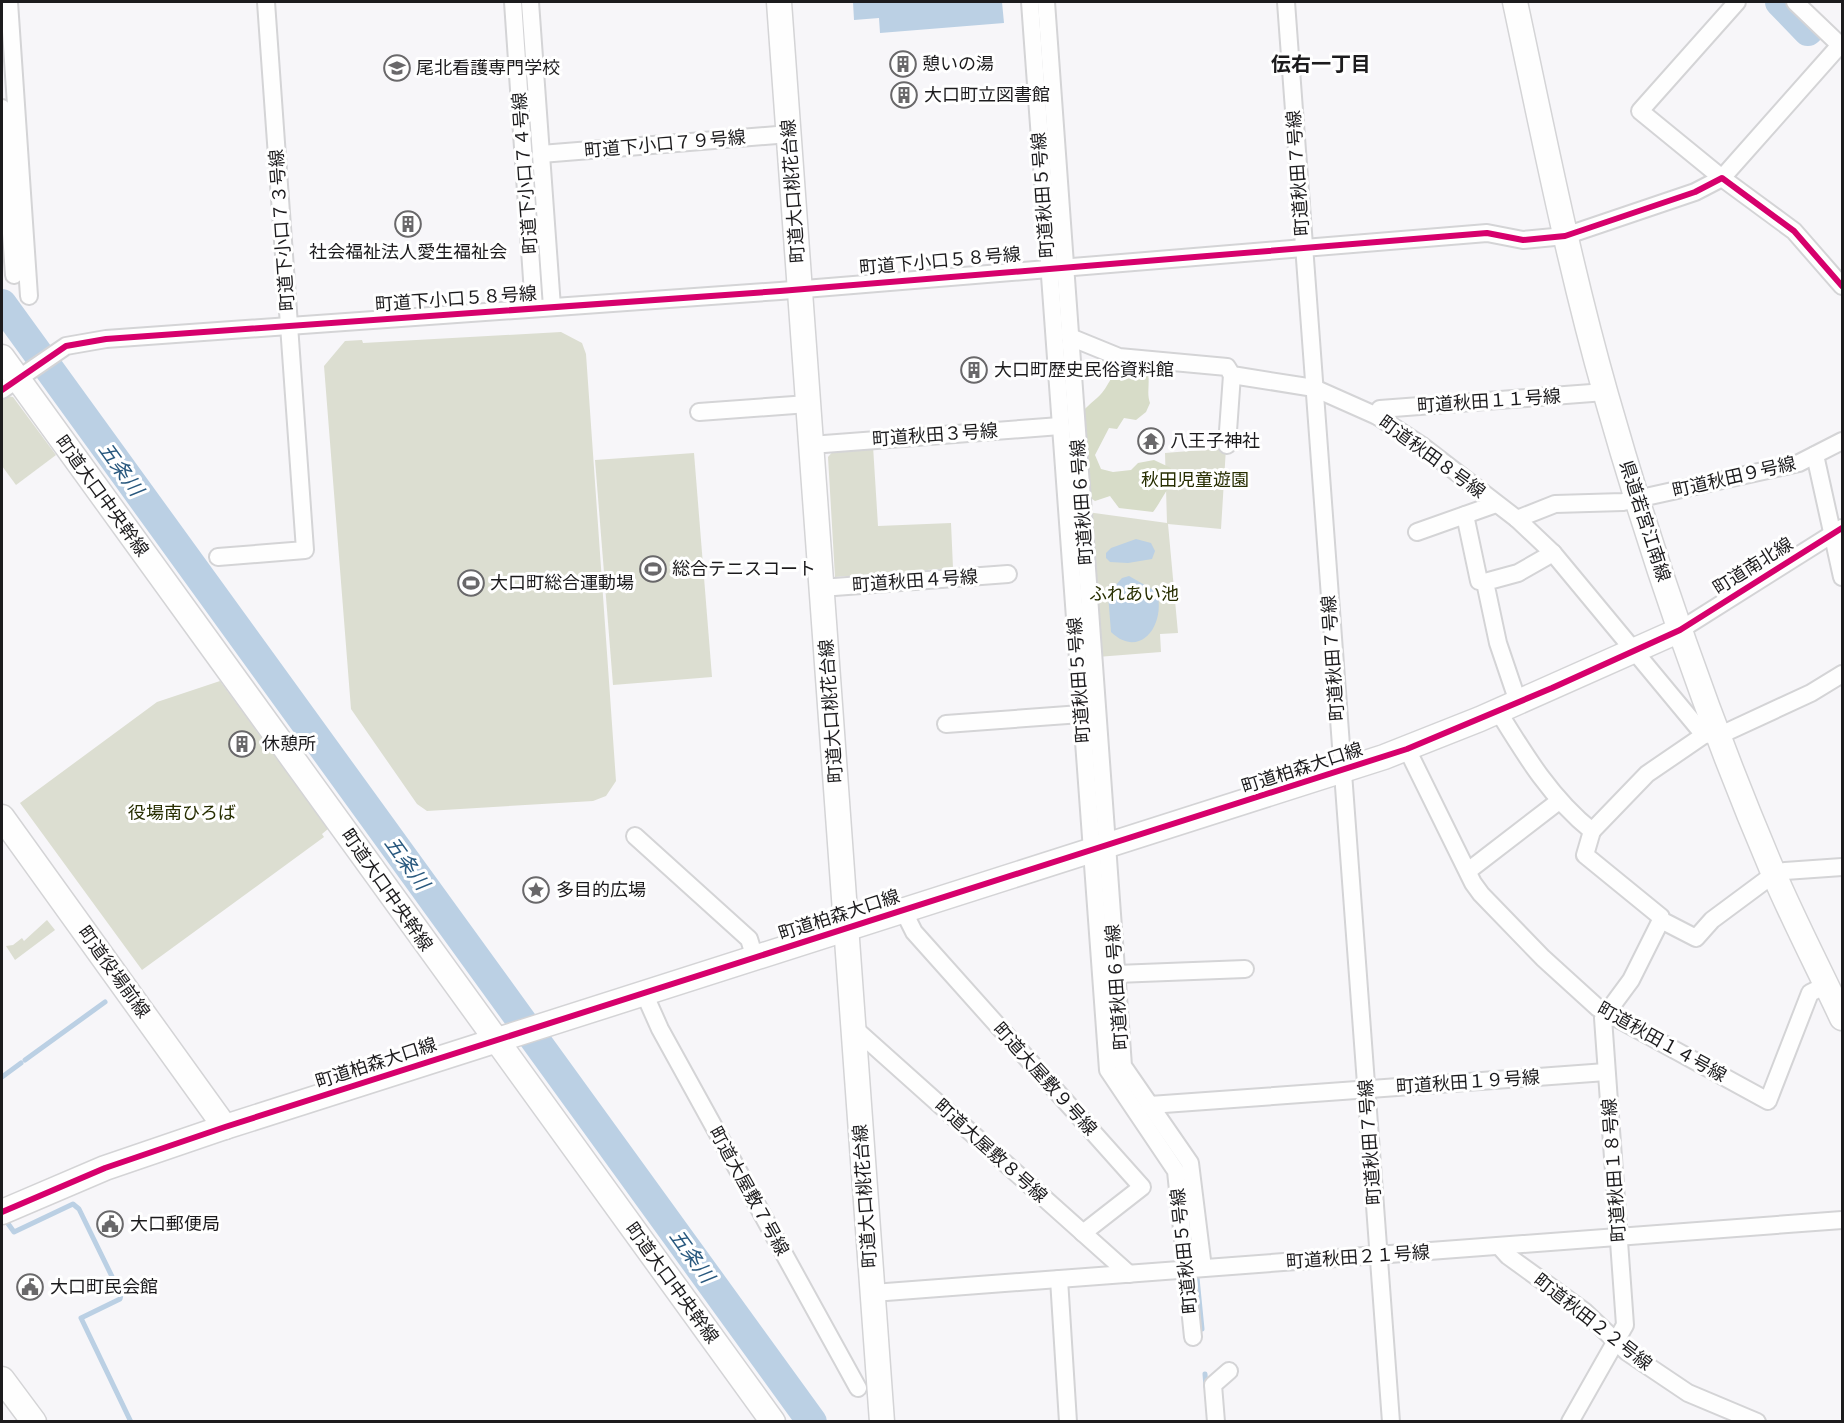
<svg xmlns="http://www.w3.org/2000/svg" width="1844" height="1423" viewBox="0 0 1844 1423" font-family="Karla,'Noto Sans JP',sans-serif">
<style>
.green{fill:#dcded1}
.forest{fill:#d7dcc8}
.water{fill:#bbd0e4}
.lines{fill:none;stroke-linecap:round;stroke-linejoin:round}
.stream{stroke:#bbd0e4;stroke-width:5}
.river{stroke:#bbd0e4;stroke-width:30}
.street-casing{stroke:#d4d4d6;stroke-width:20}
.secondary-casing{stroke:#d4d4d6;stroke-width:27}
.street{stroke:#fefefe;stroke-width:16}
.secondary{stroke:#fefefe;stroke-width:24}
.cycleway-casing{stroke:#fff;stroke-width:10}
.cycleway{stroke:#d6006c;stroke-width:6}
.labels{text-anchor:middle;stroke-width:6;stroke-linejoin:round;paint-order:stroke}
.poi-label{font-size:18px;fill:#1c1b1d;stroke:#fff;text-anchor:start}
.street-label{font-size:18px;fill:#1c1b1d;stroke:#fff}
.park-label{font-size:18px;fill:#272e01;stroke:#fff}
.neighbourhood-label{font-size:20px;font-weight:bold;fill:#1c1b1d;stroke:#fff}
.water-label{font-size:20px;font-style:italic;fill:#28587e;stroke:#fff}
</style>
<rect width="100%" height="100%" fill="#f7f6f9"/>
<g class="green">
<path d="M 561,332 L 582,343 L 586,354 L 616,781 L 606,796 L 593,801 L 427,811 L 417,804 L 351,709 L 324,366 L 345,341 L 362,340 L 363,343 Z"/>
<path d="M 6,396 L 13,397 L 56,455 L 16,485 L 2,466 L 2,399 Z"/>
<path d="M 873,446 L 878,526 L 951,523 L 953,568 L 835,577 L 828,457 L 835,449 Z"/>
<path d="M 1226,448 L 1221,529 L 1168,524 L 1178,633 L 1160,634 L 1161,652 L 1097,657 L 1087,512 L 1167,523 L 1165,453 Z"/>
<path d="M 694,453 L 712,677 L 613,685 L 595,460 Z"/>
<path d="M 220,681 L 328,829 L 322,834 L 324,837 L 142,970 L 20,803 L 157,702 Z"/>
<path d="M 47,920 L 55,930 L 15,960 L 6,946 L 13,945 L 22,938 L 24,941 Z"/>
</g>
<path class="forest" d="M 1132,368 L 1147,370 C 1151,382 1146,392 1150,403 L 1146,412 L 1136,420 L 1124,418 L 1117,429 L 1109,428 L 1095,455 L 1101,469 L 1113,472 L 1131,470 L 1138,463 L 1154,460 L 1171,468 L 1173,483 C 1164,492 1161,502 1153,512 L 1119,508 L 1110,496 L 1095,501 L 1083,493 L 1075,419 C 1082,411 1089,405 1097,398 C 1113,384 1105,374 1132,368 Z"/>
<g class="water">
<path d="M 853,2 L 1002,2 L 1004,23 L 880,33 L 879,18 L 854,20 Z"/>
<path d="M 1136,539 L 1151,543 L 1155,551 L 1152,559 L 1128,563 L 1110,562 L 1106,558 L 1106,553 L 1111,548 Z"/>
<path d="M 1129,576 L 1157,592 C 1166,625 1140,660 1111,632 L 1108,594 L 1122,578 Z"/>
</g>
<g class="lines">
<g class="stream">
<path d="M 25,1060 L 105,1002"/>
<path d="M 2,1077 L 21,1063"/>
<path d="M 4,1218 L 14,1232 L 73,1204 L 79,1209 L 121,1295 L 120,1299 L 81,1318 L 131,1422"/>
<path d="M 1197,1278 L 1202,1329"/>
<path d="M 1205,1374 L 1206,1387"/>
</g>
<g class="river">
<path d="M 1780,2 L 1808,31"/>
<path d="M 2,304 L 812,1422"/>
</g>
<g class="street-casing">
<g id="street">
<path d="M 9,2 L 29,296"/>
<path d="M 513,2 L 534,308"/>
<path d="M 530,2 L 552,307"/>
<path d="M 1030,2 L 1108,1070 L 1176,1171 L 1193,1337"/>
<path d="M 1046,2 L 1123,1066 L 1190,1163 L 1203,1268"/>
<path d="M 1286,2 L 1391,1422"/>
<path d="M 1737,2 L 1640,111 L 1722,178 L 1840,45"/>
<path d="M 1795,2 L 1842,47"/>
<path d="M 2,108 L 14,275"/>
<path d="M 541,154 L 789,134"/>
<path d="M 1070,337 L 1119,357 L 1227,367 L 1232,375 L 1314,388 L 1377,416 L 1421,445 L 1517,519 L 1553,553 L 1704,735"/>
<path d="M 2,390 L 66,346 L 106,339 L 780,291 L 1487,233 L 1523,240 L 1565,236 L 1695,192 L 1722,178 L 1794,231 L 1842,286"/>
<path d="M 699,412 L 808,404"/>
<path d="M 1377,416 L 1380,409 L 1605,392"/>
<path d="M 811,445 L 1060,426"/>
<path d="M 1227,445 L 1232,375"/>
<path d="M 1815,455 L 1842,577"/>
<path d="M 1465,515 L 1479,581 L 1485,582"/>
<path d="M 1517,519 L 1555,504 L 1623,502 L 1799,463 L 1842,441"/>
<path d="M 1417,532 L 1496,504"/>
<path d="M 218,557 L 305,550 L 266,2"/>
<path d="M 821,588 L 1008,574"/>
<path d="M 1680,630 L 1842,528"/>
<path d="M 1518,702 L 1498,643 L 1485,582 L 1518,573 L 1553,553"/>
<path d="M 1498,711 C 1525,755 1551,798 1592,831 L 1647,774 L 1704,735 L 1729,731 L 1811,693 L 1842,674"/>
<path d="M 946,724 L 1081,714"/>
<path d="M 1407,749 L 1473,883 L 1481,894 L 1543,958 L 1598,1008 L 1768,1101 L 1810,993 L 1826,985"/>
<path d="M 1592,831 L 1585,855 L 1661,917 L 1661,920 L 1696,938 L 1712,920 L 1774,874 L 1785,871 L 1842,867"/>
<path d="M 635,836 L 749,939 L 755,958"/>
<path d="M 1468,871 L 1559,801"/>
<path d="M 903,910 L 914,932 L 1142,1187 L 1083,1233"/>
<path d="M 1116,974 L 1245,969"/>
<path d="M 644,993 L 660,1029 L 858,1388"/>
<path d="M 854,1028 L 1129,1274"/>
<path d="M 1150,1105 L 1606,1072"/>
<path d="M 1499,1246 L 1508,1256 L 1584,1311 L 1627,1352 L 1688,1393 L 1757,1422"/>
<path d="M 1059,1279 L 1068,1422"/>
<path d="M 873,1293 L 1842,1220"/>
<path d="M 1216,1422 L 1213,1385 L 1229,1371"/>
<path d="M 1570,1422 L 1625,1325 L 1603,1018 L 1631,980 L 1661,920"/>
</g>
</g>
<g class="secondary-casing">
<g id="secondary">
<path d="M 779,2 L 882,1422"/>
<path d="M 1515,2 C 1543,133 1569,265 1606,395 C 1652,557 1707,717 1773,872 C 1794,921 1819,969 1842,1018"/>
<path d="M 2,357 L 773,1422"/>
<path d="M 2,817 L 225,1127"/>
<path d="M 2,1212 L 105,1168 L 225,1127 L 1384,757 L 1480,719 L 1680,630"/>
<path d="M 2,1379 L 34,1422"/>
</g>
</g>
<use href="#street" class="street"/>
<use href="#secondary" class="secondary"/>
<g class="cycleway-casing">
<g id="cycleway">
<path d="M 2,390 L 66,346 L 106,339 L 780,291 L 1487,233 L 1523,240 L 1565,236 L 1695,192 L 1722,178 L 1794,231 L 1842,286"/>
<path d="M 2,1212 L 105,1168 L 225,1127 L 1407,749 L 1552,688 L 1680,630 L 1842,528"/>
</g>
</g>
<use href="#cycleway" class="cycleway"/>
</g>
<defs>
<g id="building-ring" transform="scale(1.35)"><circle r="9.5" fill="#fff" stroke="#69686a" stroke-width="1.5"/><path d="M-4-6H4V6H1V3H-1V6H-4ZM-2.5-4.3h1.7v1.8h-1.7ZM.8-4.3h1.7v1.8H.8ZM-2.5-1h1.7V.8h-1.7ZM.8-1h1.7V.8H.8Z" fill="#69686a"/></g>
<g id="university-ring" transform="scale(1.35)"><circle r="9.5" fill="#fff" stroke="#69686a" stroke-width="1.5"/><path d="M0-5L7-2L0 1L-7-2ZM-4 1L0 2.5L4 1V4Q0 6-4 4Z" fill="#69686a"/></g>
<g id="temple-ring" transform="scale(1.35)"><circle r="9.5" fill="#fff" stroke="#69686a" stroke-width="1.5"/><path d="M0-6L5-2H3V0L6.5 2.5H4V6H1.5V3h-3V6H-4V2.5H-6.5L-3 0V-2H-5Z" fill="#69686a"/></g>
<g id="stadium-ring" transform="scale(1.35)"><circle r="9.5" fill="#fff" stroke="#69686a" stroke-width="1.5"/><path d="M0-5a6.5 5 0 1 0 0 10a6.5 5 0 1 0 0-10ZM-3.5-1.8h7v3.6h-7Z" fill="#69686a"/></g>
<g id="sight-ring" transform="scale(1.35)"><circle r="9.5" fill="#fff" stroke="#69686a" stroke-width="1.5"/><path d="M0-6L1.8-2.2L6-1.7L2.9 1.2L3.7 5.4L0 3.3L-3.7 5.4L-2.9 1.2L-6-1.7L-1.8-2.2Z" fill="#69686a"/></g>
<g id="civic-ring" transform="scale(1.35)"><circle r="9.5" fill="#fff" stroke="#69686a" stroke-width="1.5"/><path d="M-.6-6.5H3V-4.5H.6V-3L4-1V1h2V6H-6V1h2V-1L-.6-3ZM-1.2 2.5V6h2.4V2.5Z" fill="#69686a"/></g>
</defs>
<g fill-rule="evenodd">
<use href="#building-ring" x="903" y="64"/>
<use href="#university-ring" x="397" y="68"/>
<use href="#building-ring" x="904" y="95"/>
<use href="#building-ring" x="408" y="224"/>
<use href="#building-ring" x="974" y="370"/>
<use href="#temple-ring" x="1151" y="441"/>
<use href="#stadium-ring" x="653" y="569"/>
<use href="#stadium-ring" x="471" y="583"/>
<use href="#building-ring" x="242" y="744"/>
<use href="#sight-ring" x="536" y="890"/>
<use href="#civic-ring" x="110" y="1224"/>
<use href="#civic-ring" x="30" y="1287"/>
</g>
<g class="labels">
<g class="poi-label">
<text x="922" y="70">憩いの湯</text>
<text x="416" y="74">尾北看護専門学校</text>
<text x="924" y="101">大口町立図書館</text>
<text x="408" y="258" text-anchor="middle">社会福祉法人愛生福祉会</text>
<text x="994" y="376">大口町歴史民俗資料館</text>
<text x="1170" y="447">八王子神社</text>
<text x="672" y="575">総合テニスコート</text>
<text x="490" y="589">大口町総合運動場</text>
<text x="262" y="750">休憩所</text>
<text x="556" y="896">多目的広場</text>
<text x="130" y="1230">大口郵便局</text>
<text x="50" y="1293">大口町民会館</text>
</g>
<g class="street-label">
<text transform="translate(665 144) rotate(-5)" y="6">町道下小口７９号線</text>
<text transform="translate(525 173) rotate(-94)" y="6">町道下小口７４号線</text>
<text transform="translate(1298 173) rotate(-94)" y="6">町道秋田７号線</text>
<text transform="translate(793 191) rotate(-94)" y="6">町道大口桃花台線</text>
<text transform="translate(1043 195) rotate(-94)" y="6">町道秋田５号線</text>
<text transform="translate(282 230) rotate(-94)" y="6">町道下小口７３号線</text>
<text transform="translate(940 261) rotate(-5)" y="6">町道下小口５８号線</text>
<text transform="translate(456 299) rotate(-4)" y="6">町道下小口５８号線</text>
<text transform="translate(1489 401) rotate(-4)" y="6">町道秋田１１号線</text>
<text transform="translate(935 435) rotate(-4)" y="6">町道秋田３号線</text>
<text transform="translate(1432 457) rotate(36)" y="6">町道秋田８号線</text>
<text transform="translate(1734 477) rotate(-13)" y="6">町道秋田９号線</text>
<text transform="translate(102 496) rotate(54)" y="6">町道大口中央幹線</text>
<text transform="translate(1082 502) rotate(-94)" y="6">町道秋田６号線</text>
<text transform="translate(1645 521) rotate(72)" y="6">県道若宮江南線</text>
<text transform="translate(1753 566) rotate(-32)" y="6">町道南北線</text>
<text transform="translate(915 581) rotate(-4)" y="6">町道秋田４号線</text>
<text transform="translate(1333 658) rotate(-94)" y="6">町道秋田７号線</text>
<text transform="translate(1079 680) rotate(-94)" y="6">町道秋田５号線</text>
<text transform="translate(831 711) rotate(-94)" y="6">町道大口桃花台線</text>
<text transform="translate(1302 768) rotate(-18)" y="6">町道柏森大口線</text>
<text transform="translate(387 890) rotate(55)" y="6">町道大口中央幹線</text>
<text transform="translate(839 915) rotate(-18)" y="6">町道柏森大口線</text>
<text transform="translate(114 972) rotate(54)" y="6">町道役場前線</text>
<text transform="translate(1117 987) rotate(-94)" y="6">町道秋田６号線</text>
<text transform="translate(1662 1042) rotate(29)" y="6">町道秋田１４号線</text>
<text transform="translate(376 1063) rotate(-18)" y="6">町道柏森大口線</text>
<text transform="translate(1045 1079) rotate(48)" y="6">町道大屋敷９号線</text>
<text transform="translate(1468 1082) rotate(-4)" y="6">町道秋田１９号線</text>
<text transform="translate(1370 1142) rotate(-94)" y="6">町道秋田７号線</text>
<text transform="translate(991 1151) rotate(42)" y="6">町道大屋敷８号線</text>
<text transform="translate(1614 1170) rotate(-94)" y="6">町道秋田１８号線</text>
<text transform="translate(749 1191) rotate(61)" y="6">町道大屋敷７号線</text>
<text transform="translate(865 1196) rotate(-94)" y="6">町道大口桃花台線</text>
<text transform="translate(1184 1251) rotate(-96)" y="6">町道秋田５号線</text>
<text transform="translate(1358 1257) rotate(-4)" y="6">町道秋田２１号線</text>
<text transform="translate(672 1283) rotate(54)" y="6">町道大口中央幹線</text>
<text transform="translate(1593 1322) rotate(38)" y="6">町道秋田２２号線</text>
</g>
<g class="park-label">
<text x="1195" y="486">秋田児童遊園</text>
<text x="1134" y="600">ふれあい池</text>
<text x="182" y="819">役場南ひろば</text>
</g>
<g class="neighbourhood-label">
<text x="1321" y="71">伝右一丁目</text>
</g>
<g class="water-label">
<text transform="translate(121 469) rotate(54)" y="7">五条川</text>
<text transform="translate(407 863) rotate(54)" y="7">五条川</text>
<text transform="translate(692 1256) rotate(54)" y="7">五条川</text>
</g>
</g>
<rect width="1844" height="1423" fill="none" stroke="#1c1b1d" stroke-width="6"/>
</svg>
